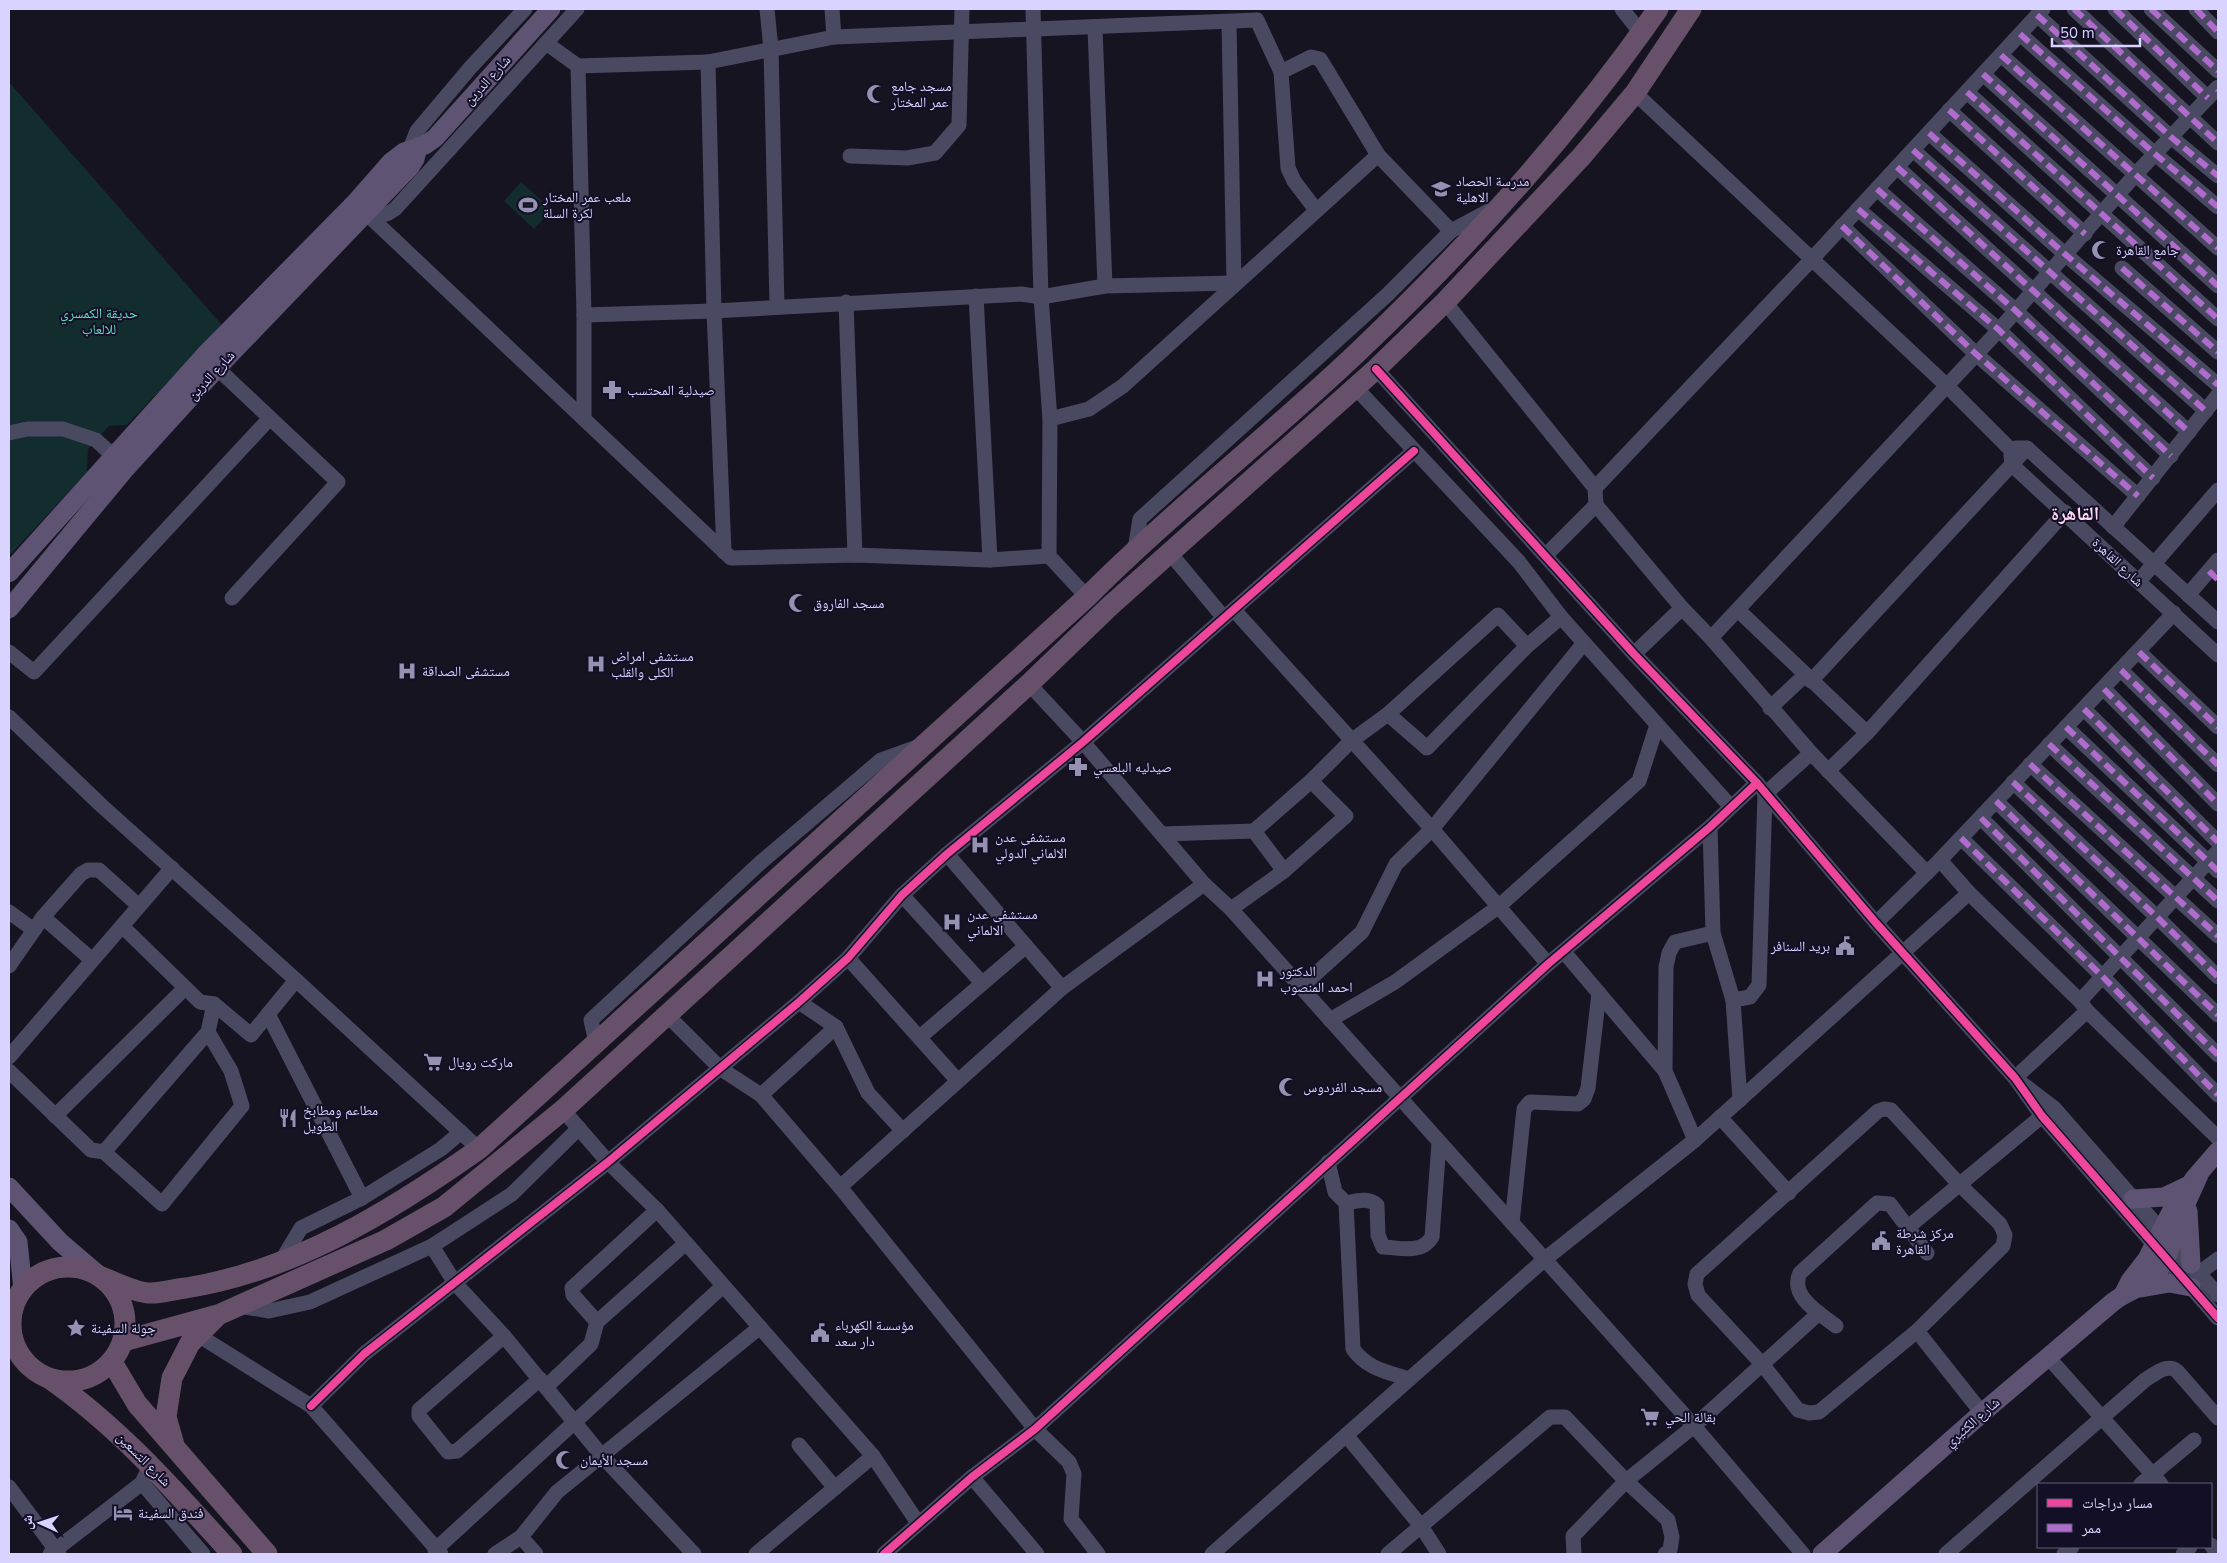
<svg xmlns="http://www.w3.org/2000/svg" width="2227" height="1563" viewBox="0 0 2227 1563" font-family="'Nunito Sans','Noto Naskh Arabic',sans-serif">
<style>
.green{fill:#132c2d}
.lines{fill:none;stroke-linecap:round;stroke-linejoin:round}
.minor{stroke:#4a4962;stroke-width:15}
.major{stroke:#5e5373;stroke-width:19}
.highway{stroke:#67516a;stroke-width:21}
.quiet{stroke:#b06ccc;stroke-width:6;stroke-dasharray:12 6;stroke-linecap:butt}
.cycleway-casing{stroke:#130f26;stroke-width:11}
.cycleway{stroke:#ed469a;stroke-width:8}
.labels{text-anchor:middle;stroke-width:4;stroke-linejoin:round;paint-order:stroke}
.street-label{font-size:14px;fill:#d9d4ff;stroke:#130f26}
.poi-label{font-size:14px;fill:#d9d4ff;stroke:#130f26;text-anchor:start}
.park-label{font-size:14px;fill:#5fe0c0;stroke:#130f26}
.district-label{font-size:19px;font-weight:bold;fill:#ffd6f0;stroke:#130f26}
</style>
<rect width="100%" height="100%" fill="#161421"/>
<g class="green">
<path d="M 9,82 L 222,325 L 127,425 L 109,426 L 88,449 L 87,472 L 9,556 Z"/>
<path d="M 521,182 L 552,210 L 534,229 L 504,201 Z"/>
</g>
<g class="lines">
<g class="minor">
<path d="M 767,9 L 771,49 L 777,306"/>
<path d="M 832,9 L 834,37"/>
<path d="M 1033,9 L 1041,297 L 1050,419 L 1049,556 L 1087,597"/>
<path d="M 1622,9 L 1641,33"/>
<path d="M 2074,9 L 2218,143"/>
<path d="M 2115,9 L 2208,98"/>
<path d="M 2151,9 L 2218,71"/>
<path d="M 2196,9 L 2218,32"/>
<path d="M 2037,15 L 2171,137 L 2218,176"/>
<path d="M 1095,28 L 1105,286"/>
<path d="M 2020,34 L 2155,154 L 2218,207"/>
<path d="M 546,43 L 578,66 L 708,62 L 834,37 L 1257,20 L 1281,72 L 1288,168 L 1294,181 L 1316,210"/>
<path d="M 2001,55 L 2218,248"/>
<path d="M 708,62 L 714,311 L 724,552"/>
<path d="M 578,66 L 584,315 L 584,419"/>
<path d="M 1281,72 L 1311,57 L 1320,59 L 1378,155"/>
<path d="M 1983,74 L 2218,286"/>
<path d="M 1967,92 L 2218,319"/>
<path d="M 1635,93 L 1946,385 L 2010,449"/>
<path d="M 1949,110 L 2085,234"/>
<path d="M 1929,133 L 2066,255 L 2218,385"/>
<path d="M 410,149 L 417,131 L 470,68 L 525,9"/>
<path d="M 1913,150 L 2206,411"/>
<path d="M 850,156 L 907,158 L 935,153 L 959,125 L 962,9"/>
<path d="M 1897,167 L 2189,432"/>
<path d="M 1877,189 L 2016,311 L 2171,456"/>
<path d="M 1858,209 L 1999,330 L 2153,478"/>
<path d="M 367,214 L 731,558 L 855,555 L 990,560 L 1049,556"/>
<path d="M 367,214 L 387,214 L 395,209 L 577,9"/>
<path d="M 1842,226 L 1976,354 L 2138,496"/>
<path d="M 2122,268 L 2218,352"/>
<path d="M 976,296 L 990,560"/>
<path d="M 846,302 L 855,555"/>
<path d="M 1445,302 L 1595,488 L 1596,505 L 1682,608 L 1711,638 L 1811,753 L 1927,873"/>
<path d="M 584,315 L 714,311 L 1021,294 L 1041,297 L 1105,286 L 1234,283 L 1229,22"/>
<path d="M 217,368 L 338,482 L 232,598"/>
<path d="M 1376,369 L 1634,654 L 1757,783 L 1876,923 L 2015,1078 L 2042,1116 L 2218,1318"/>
<path d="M 1355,387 L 1519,562 L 1561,617 L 1731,807"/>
<path d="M 1050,419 L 1089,409 L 1123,386 L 1378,155 L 1451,231"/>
<path d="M 9,433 L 27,429 L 63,429 L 96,440 L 121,463"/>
<path d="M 2016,448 L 2027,448 L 2218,622"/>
<path d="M 2011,455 L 2012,465 L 2218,655"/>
<path d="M 1595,488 L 1812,259 L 2043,9"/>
<path d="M 2113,527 L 2218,395"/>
<path d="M 1135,549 L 1140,519 L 1387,295 L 1451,231 L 1492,209"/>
<path d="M 1170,553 L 1224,618"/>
<path d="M 1546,555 L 1596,505"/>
<path d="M 2139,581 L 2218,490"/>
<path d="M 2188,595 L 2218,560"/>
<path d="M 1234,610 L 1432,829 L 1548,964"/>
<path d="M 1738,610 L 1867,733"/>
<path d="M 1711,638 L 1999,330 L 2135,175 L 2218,87"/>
<path d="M 9,652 L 34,672 L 270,418"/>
<path d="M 2139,652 L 2218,727"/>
<path d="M 1634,654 L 1682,608"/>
<path d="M 2121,670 L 2218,765"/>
<path d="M 1811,681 L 2027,448"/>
<path d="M 1029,684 L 1083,742 L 1204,884 L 1231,909 L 1694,1426 L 1803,1554"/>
<path d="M 2104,689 L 2218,804"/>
<path d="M 1770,708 L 1804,676"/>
<path d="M 2084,709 L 2218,842"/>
<path d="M 1388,714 L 1427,748 L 1527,646 L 1561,617"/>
<path d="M 9,717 L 102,806 L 296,980 L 479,1149"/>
<path d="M 2066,727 L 2218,871"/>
<path d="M 2049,744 L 2218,901"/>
<path d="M 2030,764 L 2218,936"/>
<path d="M 1828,771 L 1867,733 L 2065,512"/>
<path d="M 2013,782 L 2157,917 L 2218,977"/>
<path d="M 1996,801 L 2218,1015"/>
<path d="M 1981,818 L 2218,1055"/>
<path d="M 1710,827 L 1713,933 L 1733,1000 L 1740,1100"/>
<path d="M 1163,834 L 1254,831"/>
<path d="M 1961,838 L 2103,977 L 2218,1095"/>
<path d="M 947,854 L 1062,988"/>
<path d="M 1940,860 L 1969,893 L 2080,1001 L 2087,1011 L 2218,1138"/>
<path d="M 1284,871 L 1254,831 L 1311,781 L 1351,741 L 1388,714 L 1498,615 L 1527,646"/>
<path d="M 902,895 L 982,983"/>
<path d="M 1231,909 L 1284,871 L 1346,816 L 1311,781"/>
<path d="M 9,912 L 34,930"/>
<path d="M 43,917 L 92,960"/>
<path d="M 1876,923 L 1940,860 L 2174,613"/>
<path d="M 122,926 L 200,1002 L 214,1004 L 251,1035 L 296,980"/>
<path d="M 1564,952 L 1665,1071 L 1695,1140"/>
<path d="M 848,958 L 958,1081"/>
<path d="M 9,966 L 43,917 L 81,874 L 88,870 L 99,870 L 139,906"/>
<path d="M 1300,988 L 1362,932 L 1396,864 L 1432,829 L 1584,643"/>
<path d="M 1733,1000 L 1750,997 L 1759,985 L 1765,794 L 1811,753"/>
<path d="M 2080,1001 L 2218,851"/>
<path d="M 799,1002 L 836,1027 L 868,1093 L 903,1131"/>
<path d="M 268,1014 L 362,1198"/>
<path d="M 668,1016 L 721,1069 L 761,1095 L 840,1187 L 1035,1429 L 1069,1462 L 1074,1474 L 1071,1519 L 1098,1554"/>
<path d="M 1330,1020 L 1395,982 L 1498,907 L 1639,781 L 1657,725"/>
<path d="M 920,1037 L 1026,946"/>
<path d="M 596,1043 L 591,1020 L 760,863 L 881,760 L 917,747"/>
<path d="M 9,1057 L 172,868"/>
<path d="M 9,1071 L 91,1150 L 104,1152 L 162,1204 L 242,1106 L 231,1071 L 208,1032"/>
<path d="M 1665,1071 L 1666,967 L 1669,953 L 1675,942 L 1713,933"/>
<path d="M 2015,1078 L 2087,1011"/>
<path d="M 2024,1085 L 2054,1108 L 2218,1295"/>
<path d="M 761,1095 L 836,1027"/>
<path d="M 1884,1109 L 1891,1110 L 1959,1184 L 2000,1224 L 2005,1235 L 2003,1246 L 1917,1331 L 1819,1412 L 1809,1413 L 1798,1410 L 1763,1365 L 1698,1295 L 1695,1284 L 1697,1274 L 1878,1111 Z"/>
<path d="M 563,1110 L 608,1162 L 657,1210 L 873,1456 L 918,1523"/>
<path d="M 55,1116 L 185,988"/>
<path d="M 1720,1117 L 1789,1193"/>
<path d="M 104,1152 L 208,1032 L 214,1004"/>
<path d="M 1328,1162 L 1335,1192 L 1346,1203 L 1353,1349 C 1367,1369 1388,1372 1409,1379"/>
<path d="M 840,1187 L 1062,988 L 1204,884"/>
<path d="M 1346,1203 C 1357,1201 1368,1197 1377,1205 L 1378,1235 L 1383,1247 C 1402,1248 1422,1254 1432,1237 L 1439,1143"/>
<path d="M 1512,1223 L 1524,1109 L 1530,1102 L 1578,1104 L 1584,1099 L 1588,1088 L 1599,993"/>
<path d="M 1907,1228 L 2042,1116"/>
<path d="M 432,1246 L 455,1283 L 504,1336 L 602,1456 L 694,1554"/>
<path d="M 280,1263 L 301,1228 L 362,1198 L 441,1149 L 461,1132"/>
<path d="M 2199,1273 L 2218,1259"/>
<path d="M 239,1306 L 269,1311 L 310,1302 L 432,1246 L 512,1194 L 579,1128"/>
<path d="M 597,1322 L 573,1295 L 572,1288 L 657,1210"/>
<path d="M 1836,1326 C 1819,1313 1789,1296 1800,1273 L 1877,1203 L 1890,1204 L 1927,1253"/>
<path d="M 1917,1331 L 1982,1413"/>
<path d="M 198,1335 L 311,1406 L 441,1554"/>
<path d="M 504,1336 L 419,1410 L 419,1416 L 448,1452 L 457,1451 L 540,1379"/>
<path d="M 2048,1357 L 2161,1484"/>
<path d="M 546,1387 L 591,1344 L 597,1322 L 686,1243"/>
<path d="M 311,1406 L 364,1354 L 608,1162 L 799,1002 L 848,958 L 902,895 L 947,854 L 1083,742 L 1414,451"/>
<path d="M 1346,1435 L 1421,1526 L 1439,1554"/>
<path d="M 799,1445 L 835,1488"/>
<path d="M 972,1477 L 1037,1554"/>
<path d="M 142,1483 L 203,1554"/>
<path d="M 2141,1484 L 2194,1440"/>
<path d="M 9,1487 L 59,1554"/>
<path d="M 521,1537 L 536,1554"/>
<path d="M 2211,1545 L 2218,1554"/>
<path d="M 435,1550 L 723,1286"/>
<path d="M 50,1554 L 142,1483 L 151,1464"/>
<path d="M 495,1554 L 521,1537 L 557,1492 L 760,1327"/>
<path d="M 756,1554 L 873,1456"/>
<path d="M 884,1554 L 972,1477 L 1035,1429 L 1548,964 L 1710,827 L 1757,783"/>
<path d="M 1212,1554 L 1545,1259 L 1695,1140 L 1969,893"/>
<path d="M 1388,1554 L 1550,1417 L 1565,1417 L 1626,1481 L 1668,1520 L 1672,1537 L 1670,1550 L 1665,1554"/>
<path d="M 1574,1554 L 1573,1536 L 1626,1481 L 1694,1426 L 1819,1313"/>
<path d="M 1946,1554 L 2145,1380 C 2155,1374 2167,1363 2177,1371 L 2218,1418"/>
<path d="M 2064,1554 L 2072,1547"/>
<path d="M 2183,1554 L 2190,1547"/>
</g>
<g class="major">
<path d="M 9,573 L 204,356 L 354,204 L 391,162 L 404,152 L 425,145 L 435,138 L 551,9"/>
<path d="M 9,609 L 126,468 L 217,368 L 410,167 L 415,159 L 418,147"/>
<path d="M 2193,1180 L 2218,1151"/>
<path d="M 9,1187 L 60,1242 L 101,1277"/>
<path d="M 2133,1199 L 2164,1197 L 2187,1186"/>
<path d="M 2188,1211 L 2191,1264"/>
<path d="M 9,1229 L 18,1242 L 23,1289"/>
<path d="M 2141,1288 L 2169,1283 L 2191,1287"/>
<path d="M 2124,1293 L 2130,1281 L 2147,1259 L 2175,1204"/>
<path d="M 1822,1554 L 1982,1413 L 2113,1302 C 2125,1292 2140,1289 2152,1278 C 2170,1261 2174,1233 2183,1211 C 2188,1198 2195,1185 2200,1172"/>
</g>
<g class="highway">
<circle cx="68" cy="1324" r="57"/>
<path d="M 101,1277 C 115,1282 134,1292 148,1293 C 160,1294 174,1289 186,1288 C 294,1271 391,1211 479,1149 L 1087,597 C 1174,510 1271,435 1360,350 C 1470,245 1571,134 1658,9"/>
<path d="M 123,1341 L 218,1315 L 386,1240 L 444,1207 L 563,1110 L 1029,684 L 1110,606 L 1376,369 L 1445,302 L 1582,156 L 1635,93 L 1691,9"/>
<path d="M 112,1362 L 137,1404 L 267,1554"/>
<path d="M 50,1379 C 120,1428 175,1491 232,1554"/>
<path d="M 174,1445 L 166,1417 L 172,1378 L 190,1343 L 216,1317"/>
</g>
<g class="quiet">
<path d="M 2074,9 L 2218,143"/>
<path d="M 2115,9 L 2208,98"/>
<path d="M 2151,9 L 2218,71"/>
<path d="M 2196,9 L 2218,32"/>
<path d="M 2037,15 L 2171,137 L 2218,176"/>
<path d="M 2020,34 L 2155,154 L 2218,207"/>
<path d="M 2001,55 L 2218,248"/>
<path d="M 1983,74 L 2218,286"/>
<path d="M 2217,89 L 2218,90"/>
<path d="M 1967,92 L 2218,319"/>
<path d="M 1949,110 L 2085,234"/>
<path d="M 1929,133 L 2066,255 L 2218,385"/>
<path d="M 1913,150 L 2206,411"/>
<path d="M 1897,167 L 2189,432"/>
<path d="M 1877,189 L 2016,311 L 2171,456"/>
<path d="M 1858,209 L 1999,330 L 2153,478"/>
<path d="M 1842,226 L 1976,354 L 2138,496"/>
<path d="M 2122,268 L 2218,352"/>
<path d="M 2209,571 L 2218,580"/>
<path d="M 2139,652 L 2218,727"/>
<path d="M 2121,670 L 2218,765"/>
<path d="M 2104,689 L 2218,804"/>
<path d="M 2084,709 L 2218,842"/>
<path d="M 2066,727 L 2218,871"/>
<path d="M 2049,744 L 2218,901"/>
<path d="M 2030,764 L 2218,936"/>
<path d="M 2013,782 L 2157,917 L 2218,977"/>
<path d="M 1996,801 L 2218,1015"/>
<path d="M 1981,818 L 2218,1055"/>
<path d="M 1961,838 L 2103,977 L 2218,1095"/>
</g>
<g class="cycleway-casing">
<g id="cycleway">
<path d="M 1376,369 L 1634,654 L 1757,783 L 1876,923 L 2015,1078 L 2042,1116 L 2218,1318"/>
<path d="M 311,1406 L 364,1354 L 608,1162 L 799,1002 L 848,958 L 902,895 L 947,854 L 1083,742 L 1414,451"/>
<path d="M 884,1554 L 972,1477 L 1035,1429 L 1548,964 L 1710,827 L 1757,783"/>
</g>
</g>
<use href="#cycleway" class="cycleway"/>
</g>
<defs>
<g id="mosque-bare" transform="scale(1.5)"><path d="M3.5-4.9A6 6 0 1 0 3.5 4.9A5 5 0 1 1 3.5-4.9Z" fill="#9591b1" stroke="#130f26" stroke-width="2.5" paint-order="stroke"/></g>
<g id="school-bare" transform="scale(1.5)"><path d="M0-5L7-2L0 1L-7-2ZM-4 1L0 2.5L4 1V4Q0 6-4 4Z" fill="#9591b1" stroke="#130f26" stroke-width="2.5" paint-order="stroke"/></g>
<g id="stadium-bare" transform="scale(1.5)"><path d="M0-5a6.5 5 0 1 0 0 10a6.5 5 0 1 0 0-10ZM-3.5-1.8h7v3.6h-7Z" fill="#9591b1" stroke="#130f26" stroke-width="2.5" paint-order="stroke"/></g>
<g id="pharmacy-bare" transform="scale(1.5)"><path d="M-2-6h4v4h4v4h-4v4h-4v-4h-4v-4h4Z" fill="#9591b1" stroke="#130f26" stroke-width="2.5" paint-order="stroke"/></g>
<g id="hospital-bare" transform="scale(1.5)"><path d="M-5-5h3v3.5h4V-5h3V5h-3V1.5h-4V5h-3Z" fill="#9591b1" stroke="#130f26" stroke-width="2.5" paint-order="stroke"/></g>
<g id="civic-bare" transform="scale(1.5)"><path d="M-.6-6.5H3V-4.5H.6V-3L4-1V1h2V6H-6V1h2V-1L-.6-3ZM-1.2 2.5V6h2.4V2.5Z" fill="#9591b1" stroke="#130f26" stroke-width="2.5" paint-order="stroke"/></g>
<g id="supermarket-bare" transform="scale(1.5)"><path d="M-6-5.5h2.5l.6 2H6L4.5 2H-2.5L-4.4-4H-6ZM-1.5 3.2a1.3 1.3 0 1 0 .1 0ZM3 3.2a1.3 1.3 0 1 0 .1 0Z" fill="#9591b1" stroke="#130f26" stroke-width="2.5" paint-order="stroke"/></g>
<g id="restaurant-bare" transform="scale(1.5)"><path d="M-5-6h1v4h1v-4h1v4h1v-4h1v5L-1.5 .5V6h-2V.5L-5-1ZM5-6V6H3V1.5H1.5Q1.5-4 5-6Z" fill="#9591b1" stroke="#130f26" stroke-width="2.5" paint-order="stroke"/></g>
<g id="sight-bare" transform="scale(1.5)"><path d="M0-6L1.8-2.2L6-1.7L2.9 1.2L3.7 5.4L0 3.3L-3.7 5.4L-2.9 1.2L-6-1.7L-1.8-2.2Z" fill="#9591b1" stroke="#130f26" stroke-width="2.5" paint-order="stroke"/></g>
<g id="hotel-bare" transform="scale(1.5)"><path d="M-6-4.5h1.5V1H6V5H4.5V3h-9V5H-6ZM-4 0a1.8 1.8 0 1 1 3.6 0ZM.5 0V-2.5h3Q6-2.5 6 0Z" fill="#9591b1" stroke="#130f26" stroke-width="2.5" paint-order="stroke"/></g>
</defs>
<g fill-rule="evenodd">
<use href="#mosque-bare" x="876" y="94"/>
<use href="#school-bare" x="1441" y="189"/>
<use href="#stadium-bare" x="528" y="205"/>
<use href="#mosque-bare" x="2101" y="250"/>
<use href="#pharmacy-bare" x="612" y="390"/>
<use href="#mosque-bare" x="798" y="603"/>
<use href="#hospital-bare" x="596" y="664"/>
<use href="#hospital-bare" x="407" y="671"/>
<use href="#pharmacy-bare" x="1078" y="767"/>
<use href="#hospital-bare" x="980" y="845"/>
<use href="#hospital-bare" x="952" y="922"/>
<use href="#civic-bare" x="1845" y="946"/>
<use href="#hospital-bare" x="1265" y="979"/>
<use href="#supermarket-bare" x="433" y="1062"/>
<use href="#mosque-bare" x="1288" y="1087"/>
<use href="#restaurant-bare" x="288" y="1118"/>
<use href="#civic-bare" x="1881" y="1241"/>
<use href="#sight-bare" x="76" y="1328"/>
<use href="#civic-bare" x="820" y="1333"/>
<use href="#supermarket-bare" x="1650" y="1417"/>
<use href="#mosque-bare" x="565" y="1460"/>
<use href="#hotel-bare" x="123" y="1513"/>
</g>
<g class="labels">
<g class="street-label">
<text transform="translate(487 80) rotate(-48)" y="5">شارع الدرين</text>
<text transform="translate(211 375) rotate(-47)" y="5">شارع الدرين</text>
<text transform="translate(2118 562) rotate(43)" y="5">شارع القاهرة</text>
<text transform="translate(1972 1422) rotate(-41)" y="5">شارع الكثيري</text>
<text transform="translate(144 1459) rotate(45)" y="5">شارع التسعين</text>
</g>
<g class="poi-label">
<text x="891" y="91">مسجد جامع<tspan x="891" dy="16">عمر المختار</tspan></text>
<text x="1456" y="186">مدرسة الحصاد<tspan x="1456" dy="16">الاهلية</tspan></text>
<text x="543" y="202">ملعب عمر المختار<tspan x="543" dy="16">لكرة السلة</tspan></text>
<text x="2116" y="255">جامع القاهرة</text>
<text x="627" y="395">صيدلية المحتسب</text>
<text x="813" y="608">مسجد الفاروق</text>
<text x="611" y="661">مستشفى امراض<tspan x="611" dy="16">الكلى والقلب</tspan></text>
<text x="422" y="676">مستشفى الصداقة</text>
<text x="1093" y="772">صيدليه البلعسي</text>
<text x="995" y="842">مستشفى عدن<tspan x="995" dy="16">الالماني الدولي</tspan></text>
<text x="967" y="919">مستشفى عدن<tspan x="967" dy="16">الالماني</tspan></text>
<text x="1830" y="951" text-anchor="end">بريد السنافر</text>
<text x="1280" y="976">الدكتور<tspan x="1280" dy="16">احمد المنصوب</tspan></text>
<text x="448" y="1067">ماركت رويال</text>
<text x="1303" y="1092">مسجد الفردوس</text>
<text x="303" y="1115">مطاعم ومطابخ<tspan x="303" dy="16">الطويل</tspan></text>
<text x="1896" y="1238">مركز شرطة<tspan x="1896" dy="16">القاهرة</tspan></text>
<text x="835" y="1330">مؤسسة الكهرباء<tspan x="835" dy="16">دار سعد</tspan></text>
<text x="91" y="1333">جولة السفينة</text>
<text x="1665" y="1422">بقالة الحي</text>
<text x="580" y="1465">مسجد الأيمان</text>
<text x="138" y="1518">فندق السفينة</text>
</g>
<g class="park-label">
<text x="99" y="318">حديقة الكمسري<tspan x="99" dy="16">للالعاب</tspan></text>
</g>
<g class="district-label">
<text x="2075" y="520">القاهرة</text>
</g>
</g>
<rect width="2227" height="1563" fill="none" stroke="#d9d4ff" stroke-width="20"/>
<rect x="2037" y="1483" width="175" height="65" fill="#130f26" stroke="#625e7d"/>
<rect x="2047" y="1499" width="25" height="8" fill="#ed469a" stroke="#625e7d"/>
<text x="2082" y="1508" font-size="15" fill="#d9d4ff">مسار دراجات</text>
<rect x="2047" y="1524" width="25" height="8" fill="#b06ccc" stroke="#625e7d"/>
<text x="2082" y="1533" font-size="15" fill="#d9d4ff">ممر</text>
<g transform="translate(40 1523) rotate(273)" stroke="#130f26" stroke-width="4" paint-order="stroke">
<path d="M0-4L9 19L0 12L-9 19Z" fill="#d9d4ff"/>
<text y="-8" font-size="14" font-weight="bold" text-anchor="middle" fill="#d9d4ff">ش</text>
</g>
<path d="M2052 38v8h88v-8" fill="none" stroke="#d9d4ff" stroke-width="2.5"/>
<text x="2060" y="38" font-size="15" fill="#d9d4ff" stroke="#130f26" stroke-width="4" paint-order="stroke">50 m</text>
</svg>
